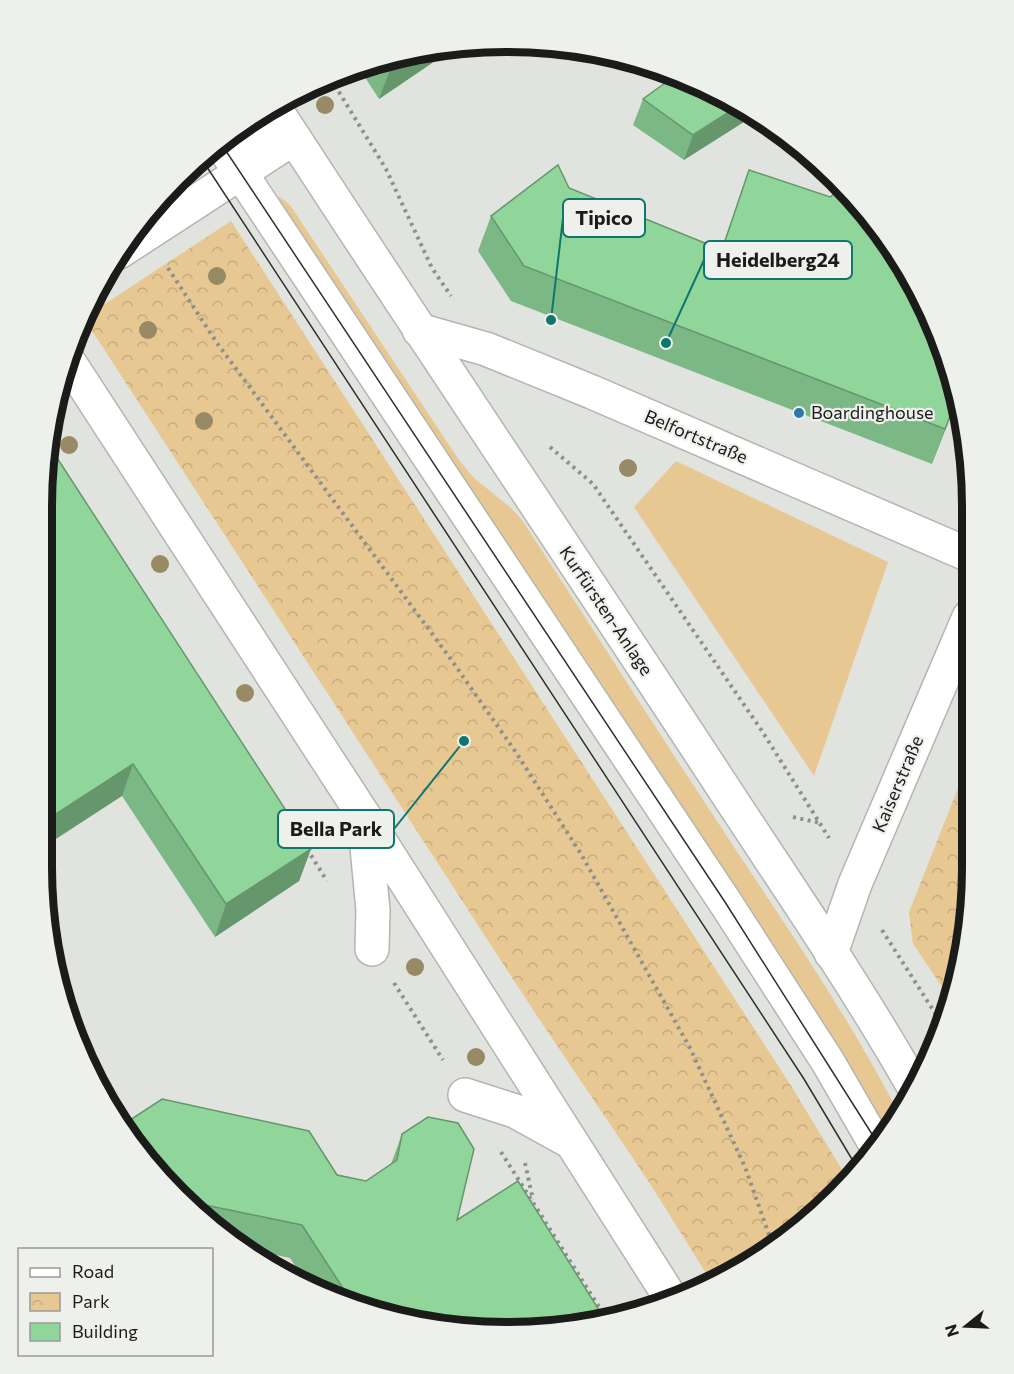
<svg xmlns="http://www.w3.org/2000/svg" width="1014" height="1374" viewBox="0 0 1014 1374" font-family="Commissioner,sans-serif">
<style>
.green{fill:#e8c892}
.park{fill:url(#park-crowns)}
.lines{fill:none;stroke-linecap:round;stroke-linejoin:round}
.minor-casing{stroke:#b3b5b0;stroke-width:36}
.major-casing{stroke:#b3b5b0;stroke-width:36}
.path{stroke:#8e908d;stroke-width:4;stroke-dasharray:3 4.5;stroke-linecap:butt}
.minor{stroke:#fff;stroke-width:33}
.major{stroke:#fff;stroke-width:33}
.tram{stroke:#30312f;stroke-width:1.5}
.tree{fill:#988a64}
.wall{fill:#7cb885}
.shaded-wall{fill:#65966c}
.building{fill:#90d69b;stroke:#65966c;stroke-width:1.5}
.poi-dot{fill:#2a7bac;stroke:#eef0ec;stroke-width:2}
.labels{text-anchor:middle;stroke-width:4.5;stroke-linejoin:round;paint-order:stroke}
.poi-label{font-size:18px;fill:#1b1c1a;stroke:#eef0ec;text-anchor:start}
.street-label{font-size:18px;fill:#1b1c1a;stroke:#eef0ec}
.rim{fill:none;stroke:#1b1c1a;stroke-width:8}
.leader{fill:none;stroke:#0f766e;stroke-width:2}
.callout-dot{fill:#0f766e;stroke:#eef0ec;stroke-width:2}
.callout{fill:#eef0ec;stroke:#0f766e;stroke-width:2}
.callout-label{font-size:20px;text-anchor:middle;font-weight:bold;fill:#1b1c1a}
</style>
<defs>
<pattern id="park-crowns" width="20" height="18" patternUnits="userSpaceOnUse" patternTransform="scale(1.5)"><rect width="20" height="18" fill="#e8c892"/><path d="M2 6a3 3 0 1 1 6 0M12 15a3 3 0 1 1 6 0" fill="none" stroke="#c6ab7d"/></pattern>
</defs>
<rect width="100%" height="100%" fill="#e1e3df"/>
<g class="green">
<path d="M 269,197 L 280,197 L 290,205 L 459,460 L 474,478 L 512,509 L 522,520 C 587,619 650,720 715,818 C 778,915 845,1009 898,1112 L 884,1133 Z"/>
<path d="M 676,461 L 888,562 L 814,776 L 634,507 Z"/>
</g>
<g class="park">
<path d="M 231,221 L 788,1081 L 849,1181 L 790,1236 L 711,1281 L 647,1179 L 537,1016 L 87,323 L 91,313 Z"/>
<path d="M 970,758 L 971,898 L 956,988 L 951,1000 L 913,944 L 909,912 Z"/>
</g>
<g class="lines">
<g class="minor-casing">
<g id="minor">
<path d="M 232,133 L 294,138"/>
<path d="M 220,142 L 725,902 L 828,1062 L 876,1145"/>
<path d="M 119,252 L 294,138"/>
<path d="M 419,330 L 486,349 L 592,392 L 969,555"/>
<path d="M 364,816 L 373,910 L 372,949"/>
<path d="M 831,953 L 855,884 L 969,617"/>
<path d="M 465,1095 L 515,1111 L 571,1142"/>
</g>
</g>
<g class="major-casing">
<g id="major">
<path d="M 274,107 C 419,331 569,552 715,775 C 782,878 853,980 914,1087"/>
<path d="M 69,362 L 364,816 L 672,1300"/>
</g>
</g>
<g class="path">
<path d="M 331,79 L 386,169 L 432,268 L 451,296"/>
<path d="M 168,268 L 217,343 L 450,658 L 517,754 L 581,854 L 690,1048 L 745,1167 L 773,1246"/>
<path d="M 550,447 L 593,484 L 762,731 L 829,838"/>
<path d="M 793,817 L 820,823"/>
<path d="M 307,849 L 327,881"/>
<path d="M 882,930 L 942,1024"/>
<path d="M 394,983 L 443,1060"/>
<path d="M 501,1152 L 606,1318"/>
<path d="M 525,1163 L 533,1200"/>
<path d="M 262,1258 L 266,1252"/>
</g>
<use href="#minor" class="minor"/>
<use href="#major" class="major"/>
<g class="tram">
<path d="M 220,142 L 725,902 L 877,1142"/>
<path d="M 203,161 L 804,1079 L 859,1171"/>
</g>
</g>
<g class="tree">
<circle cx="325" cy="105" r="9"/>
<circle cx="217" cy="276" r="9"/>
<circle cx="148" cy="330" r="9"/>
<circle cx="204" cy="421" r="9"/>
<circle cx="69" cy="445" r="9"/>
<circle cx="628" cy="468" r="9"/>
<circle cx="160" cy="564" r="9"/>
<circle cx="245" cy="693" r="9"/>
<circle cx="415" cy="967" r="9"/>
<circle cx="476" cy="1057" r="9"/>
</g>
<g class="wall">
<path d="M 457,46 L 379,99 L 359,68 L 386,58 Z"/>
<path d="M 643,99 L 739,104 L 684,160 L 633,125 Z"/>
<path d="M 749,170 L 956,402 L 932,464 L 511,301 L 478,251 L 491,216 L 569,188 L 721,250 Z"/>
<path d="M 43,477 L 311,849 L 299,881 L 215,937 L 122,796 Z"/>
<path d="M 121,1126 L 366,1181 L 391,1164 L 402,1134 L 457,1220 L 446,1328 L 309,1287 L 290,1258 L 248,1249 L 201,1217 Z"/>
</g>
<g class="shaded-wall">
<path d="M 457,46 L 379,99 L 391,67 L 410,54 Z"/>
<path d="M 740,105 L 755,115 L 684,160 L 693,135 Z"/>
<path d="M 956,401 L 956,402 L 932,464 L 945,429 Z"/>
<path d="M 133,764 L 122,796 L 42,848 L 42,823 Z"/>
<path d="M 311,849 L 299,881 L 215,937 L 226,904 Z"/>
</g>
<g class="building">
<path d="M 410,54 L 391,67 L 385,58 L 386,58 Z"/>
<path d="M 676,75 L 739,104 L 740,105 L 693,135 L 643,99 Z"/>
<path d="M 558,165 L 569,188 L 722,250 L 749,170 L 830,197 L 842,188 L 876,224 L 936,329 L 956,401 L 945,429 L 524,266 L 491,216 Z"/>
<path d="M 48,444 L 311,849 L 226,904 L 133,764 L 42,823 L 43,477 Z"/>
<path d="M 162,1099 L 309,1131 L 337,1175 L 366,1181 L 397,1160 L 402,1134 L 428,1117 L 458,1123 L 474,1149 L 457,1220 L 518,1181 L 604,1318 L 567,1328 L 446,1328 L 350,1299 L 302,1225 L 186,1201 L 121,1126 Z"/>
</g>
<circle class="poi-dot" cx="799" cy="413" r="6"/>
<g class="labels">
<g class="poi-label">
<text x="811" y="419">Boardinghouse</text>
</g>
<g class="street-label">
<text transform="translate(696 437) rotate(23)" y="6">Belfortstraße</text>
<text transform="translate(606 611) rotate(56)" y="6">Kurfürsten-Anlage</text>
<text transform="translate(898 784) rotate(-67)" y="6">Kaiserstraße</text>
</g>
</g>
<path d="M0 0H1014V1374H0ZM506 52H508A454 454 0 0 1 962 506V868A454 454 0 0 1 508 1322H506A454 454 0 0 1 52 868V506A454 454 0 0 1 506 52Z" fill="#eef0ec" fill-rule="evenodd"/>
<path class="rim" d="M506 52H508A454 454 0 0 1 962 506V868A454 454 0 0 1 508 1322H506A454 454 0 0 1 52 868V506A454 454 0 0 1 506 52Z"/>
<path class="leader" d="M551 320L563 218M666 343L704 260M464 741L394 829"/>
<g class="callout-dot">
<circle cx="551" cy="320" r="6"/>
<circle cx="666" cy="343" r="6"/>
<circle cx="464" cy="741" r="6"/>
</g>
<g class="callout">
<rect x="563" y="199" width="82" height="38" rx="6"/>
<rect x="704" y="241" width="148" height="38" rx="6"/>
<rect x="278" y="810" width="116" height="38" rx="6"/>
</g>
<g class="callout-label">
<text x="604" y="225">Tipico</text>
<text x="778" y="267">Heidelberg24</text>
<text x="336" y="836">Bella Park</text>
</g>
<rect x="18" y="1248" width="195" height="108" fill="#eef0ec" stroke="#9a9b98" stroke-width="1.5"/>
<rect x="30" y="1268" width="30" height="9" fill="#ffffff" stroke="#9a9b98" stroke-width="1.5"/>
<text x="72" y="1278" font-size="18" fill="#1b1c1a">Road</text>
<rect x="30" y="1293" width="30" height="18" fill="url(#park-crowns)" stroke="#9a9b98" stroke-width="1.5"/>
<text x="72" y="1308" font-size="18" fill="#1b1c1a">Park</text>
<rect x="30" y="1323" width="30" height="18" fill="#90d69b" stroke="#9a9b98" stroke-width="1.5"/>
<text x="72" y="1338" font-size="18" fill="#1b1c1a">Building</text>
<g transform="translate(966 1326) rotate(252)" stroke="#eef0ec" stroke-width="4.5" paint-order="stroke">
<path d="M0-4.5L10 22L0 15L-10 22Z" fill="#1b1c1a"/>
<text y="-9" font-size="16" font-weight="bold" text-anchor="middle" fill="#1b1c1a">N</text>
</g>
</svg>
